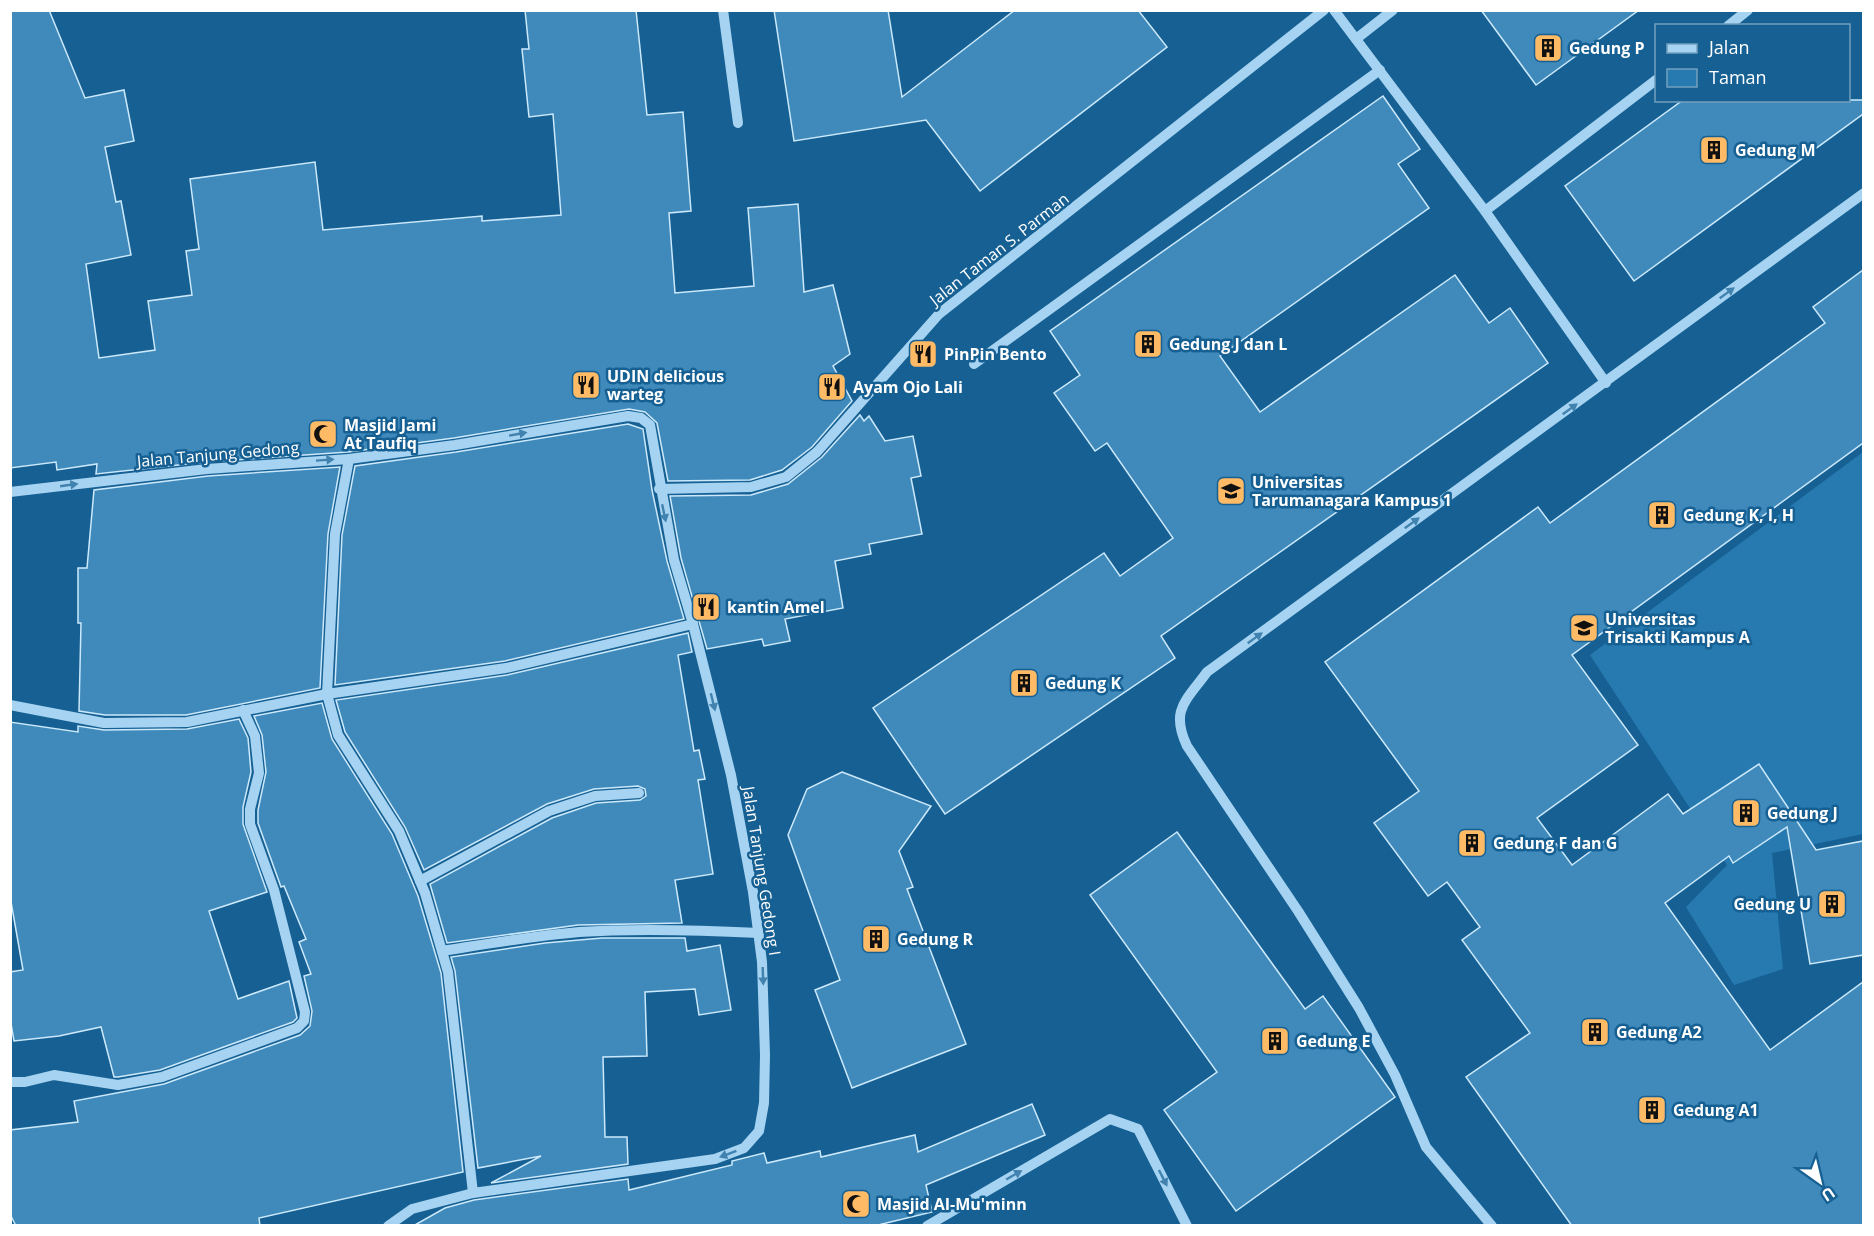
<svg xmlns="http://www.w3.org/2000/svg" width="1874" height="1236" viewBox="0 0 1874 1236" font-family="'Open Sans',sans-serif">
<style>
.green{fill:#267ab0}
.building{fill:#3f8abb;stroke:#cce9fc;stroke-width:1.5}
.lines{fill:none;stroke-linecap:round;stroke-linejoin:round}
.minor{stroke:#a5d3f1;stroke-width:10}
.oneway{fill:#4182af}
.labels{text-anchor:middle;stroke-width:5;stroke-linejoin:round;paint-order:stroke}
.poi-label{font-size:16px;font-weight:bold;fill:#fff;stroke:#166093;text-anchor:start}
.street-label{font-size:16px;fill:#fff;stroke:#166093}
</style>
<rect width="100%" height="100%" fill="#166093"/>
<path class="green" d="M 1863,452 L 1863,834 L 1772,853 L 1783,969 L 1734,985 L 1686,907 L 1727,865 L 1590,655 Z"/>
<g class="building">
<path d="M 10,10 L 49,10 L 85,98 L 124,90 L 134,141 L 105,147 L 116,202 L 121,201 L 131,255 L 86,264 L 99,358 L 155,350 L 148,301 L 192,295 L 186,251 L 199,249 L 190,179 L 315,162 L 323,230 L 482,216 L 482,221 L 561,215 L 553,114 L 529,117 L 522,49 L 529,49 L 525,10 L 636,10 L 647,115 L 683,112 L 691,211 L 669,213 L 675,293 L 754,286 L 748,208 L 798,204 L 804,292 L 833,285 L 850,354 L 833,366 L 852,401 L 812,447 L 782,470 L 750,480 L 668,481 L 657,423 L 645,412 L 629,409 L 454,438 L 348,452 L 206,462 L 96,474 L 97,464 L 57,470 L 56,462 L 10,468 Z"/>
<path d="M 774,10 L 888,10 L 902,97 L 1015,10 L 1138,10 L 1167,47 L 980,191 L 926,120 L 794,141 Z"/>
<path d="M 1481,10 L 1639,10 L 1536,85 Z"/>
<path d="M 1383,96 L 1420,149 L 1398,164 L 1429,208 L 1220,356 L 1260,412 L 1455,275 L 1489,323 L 1510,308 L 1548,363 L 1161,636 L 1175,658 L 945,814 L 873,708 L 1104,553 L 1120,576 L 1173,538 L 1107,443 L 1095,451 L 1054,393 L 1080,375 L 1050,331 Z"/>
<path d="M 1683,100 L 1863,100 L 1863,114 L 1634,281 L 1565,186 Z"/>
<path d="M 1863,270 L 1863,443 L 1572,655 L 1638,745 L 1537,818 L 1572,865 L 1668,794 L 1683,814 L 1759,764 L 1816,850 L 1863,841 L 1863,955 L 1810,964 L 1787,827 L 1733,863 L 1729,856 L 1665,903 L 1770,1050 L 1863,982 L 1863,1226 L 1572,1226 L 1466,1077 L 1530,1033 L 1462,940 L 1480,927 L 1447,882 L 1428,896 L 1374,823 L 1419,791 L 1325,662 L 1538,507 L 1550,523 L 1825,323 L 1813,307 Z"/>
<path d="M 860,415 L 864,421 L 869,416 L 885,441 L 913,436 L 921,476 L 911,478 L 922,534 L 869,544 L 871,554 L 835,561 L 843,608 L 785,619 L 790,641 L 764,646 L 762,639 L 707,649 L 681,558 L 670,496 L 751,495 L 788,484 L 822,457 Z"/>
<path d="M 628,424 L 643,429 L 652,490 L 667,561 L 684,619 L 505,661 L 335,685 L 342,535 L 355,466 L 456,452 Z"/>
<path d="M 340,467 L 328,534 L 320,688 L 186,715 L 105,715 L 79,711 L 81,623 L 78,623 L 78,568 L 87,568 L 94,490 L 208,476 Z"/>
<path d="M 688,633 L 692,652 L 678,655 L 694,751 L 699,750 L 705,779 L 698,780 L 713,874 L 675,880 L 682,923 L 578,925 L 447,943 L 430,884 L 552,818 L 596,803 L 640,800 L 646,796 L 645,789 L 638,786 L 594,789 L 547,804 L 424,870 L 405,827 L 345,732 L 336,700 L 507,675 Z"/>
<path d="M 322,703 L 332,739 L 392,834 L 418,896 L 441,973 L 463,1172 L 259,1218 L 260,1226 L 16,1226 L 10,1214 L 10,1130 L 78,1122 L 74,1101 L 164,1084 L 300,1035 L 310,1026 L 312,1011 L 304,976 L 311,974 L 299,942 L 306,939 L 284,886 L 281,887 L 258,823 L 258,810 L 266,772 L 262,735 L 254,716 Z"/>
<path d="M 239,719 L 248,738 L 251,772 L 243,807 L 243,824 L 267,892 L 209,911 L 238,999 L 289,981 L 297,1018 L 293,1022 L 160,1070 L 118,1077 L 114,1077 L 101,1027 L 59,1036 L 14,1041 L 10,1018 L 10,972 L 23,970 L 10,896 L 10,722 L 78,732 L 78,726 L 104,730 L 187,729 Z"/>
<path d="M 842,772 L 931,806 L 899,851 L 913,887 L 907,889 L 966,1044 L 852,1088 L 815,990 L 840,980 L 788,835 L 807,789 Z"/>
<path d="M 1177,832 L 1305,1009 L 1323,996 L 1395,1097 L 1236,1211 L 1164,1110 L 1217,1072 L 1090,895 Z"/>
<path d="M 602,938 L 685,938 L 687,951 L 720,945 L 731,1010 L 699,1015 L 695,989 L 645,992 L 647,1056 L 603,1057 L 605,1137 L 627,1137 L 628,1164 L 491,1183 L 541,1156 L 478,1168 L 455,971 L 451,957 L 545,943 Z"/>
<path d="M 1032,1104 L 1045,1135 L 926,1185 L 932,1212 L 874,1226 L 413,1226 L 445,1208 L 474,1200 L 628,1179 L 629,1190 L 732,1165 L 732,1161 L 764,1153 L 767,1163 L 820,1151 L 821,1157 L 915,1135 L 918,1152 Z"/>
</g>
<g class="lines">
<g class="minor">
<path d="M 723,10 L 738,123"/>
<path d="M 1334,10 L 1485,211 L 1606,383"/>
<path d="M 1728,26 L 1748,10"/>
<path d="M 1356,39 L 1393,10"/>
<path d="M 1485,211 L 1656,80"/>
<path d="M 974,364 L 1380,70"/>
<path d="M 349,459 L 335,534 L 327,694 L 338,735 L 399,831 L 425,893 L 448,972 L 473,1193"/>
<path d="M 659,489 L 751,487 L 786,477 L 817,452 L 939,314 L 1324,10"/>
<path d="M 10,492 L 207,469 L 349,459 L 455,445 L 628,416 L 641,418 L 650,425 L 674,560 L 693,624 L 731,775 L 753,892 L 762,962 L 765,1055 L 764,1103 L 759,1131 L 744,1148 L 715,1159 L 473,1193 L 412,1209 L 388,1226"/>
<path d="M 10,705 L 104,723 L 187,722 L 327,694 L 506,668 L 693,624"/>
<path d="M 420,881 L 549,811 L 595,796 L 639,793"/>
<path d="M 442,951 C 487,944 533,936 579,932 C 638,928 699,930 759,933"/>
<path d="M 10,1082 L 25,1082 L 54,1075 L 118,1085 L 162,1077 L 297,1028 L 304,1021 L 305,1012 L 274,890 L 250,824 L 250,809 L 259,773 L 255,736 L 243,710"/>
<path d="M 927,1226 L 1110,1119 L 1138,1129 L 1187,1226"/>
<path d="M 1492,1226 L 1426,1147 L 1395,1075 L 1359,1008 L 1298,911 L 1187,746 C 1170,710 1186,701 1207,672 L 1864,193"/>
</g>
</g>
<defs><path id="oneway-solid" d="M-6-.8H1V-3.2L6.5 0L1 3.2V.8H-6Z" transform="scale(1.5)"/></defs>
<g class="oneway">
<use href="#oneway-solid" transform="translate(1727 293) rotate(-36)"/>
<use href="#oneway-solid" transform="translate(1570 409) rotate(-36)"/>
<use href="#oneway-solid" transform="translate(518 434) rotate(-10)"/>
<use href="#oneway-solid" transform="translate(325 460) rotate(-4)"/>
<use href="#oneway-solid" transform="translate(69 485) rotate(-8)"/>
<use href="#oneway-solid" transform="translate(664 513) rotate(78)"/>
<use href="#oneway-solid" transform="translate(1412 523) rotate(-36)"/>
<use href="#oneway-solid" transform="translate(1255 638) rotate(-36)"/>
<use href="#oneway-solid" transform="translate(713 702) rotate(76)"/>
<use href="#oneway-solid" transform="translate(763 976) rotate(88)"/>
<use href="#oneway-solid" transform="translate(728 1154) rotate(159)"/>
<use href="#oneway-solid" transform="translate(1014 1175) rotate(-30)"/>
<use href="#oneway-solid" transform="translate(1163 1178) rotate(63)"/>
</g>
<defs>
<g id="building-square" transform="scale(1.5)"><rect x="-9" y="-9" width="18" height="18" rx="4" fill="#ffba65" stroke="#166093"/><path d="M-4-6H4V6H1V3H-1V6H-4ZM-2.5-4.3h1.7v1.8h-1.7ZM.8-4.3h1.7v1.8H.8ZM-2.5-1h1.7V.8h-1.7ZM.8-1h1.7V.8H.8Z" fill="#111"/></g>
<g id="restaurant-square" transform="scale(1.5)"><rect x="-9" y="-9" width="18" height="18" rx="4" fill="#ffba65" stroke="#166093"/><path d="M-5-6h1v4h1v-4h1v4h1v-4h1v5L-1.5 .5V6h-2V.5L-5-1ZM5-6V6H3V1.5H1.5Q1.5-4 5-6Z" fill="#111"/></g>
<g id="mosque-square" transform="scale(1.5)"><rect x="-9" y="-9" width="18" height="18" rx="4" fill="#ffba65" stroke="#166093"/><path d="M3.5-4.9A6 6 0 1 0 3.5 4.9A5 5 0 1 1 3.5-4.9Z" fill="#111"/></g>
<g id="university-square" transform="scale(1.5)"><rect x="-9" y="-9" width="18" height="18" rx="4" fill="#ffba65" stroke="#166093"/><path d="M0-5L7-2L0 1L-7-2ZM-4 1L0 2.5L4 1V4Q0 6-4 4Z" fill="#111"/></g>
</defs>
<g fill-rule="evenodd">
<use href="#building-square" x="1548" y="48"/>
<use href="#building-square" x="1714" y="150"/>
<use href="#building-square" x="1148" y="344"/>
<use href="#restaurant-square" x="923" y="354"/>
<use href="#restaurant-square" x="586" y="385"/>
<use href="#restaurant-square" x="832" y="387"/>
<use href="#mosque-square" x="323" y="434"/>
<use href="#university-square" x="1231" y="491"/>
<use href="#building-square" x="1662" y="515"/>
<use href="#restaurant-square" x="706" y="607"/>
<use href="#university-square" x="1584" y="628"/>
<use href="#building-square" x="1024" y="683"/>
<use href="#building-square" x="1746" y="813"/>
<use href="#building-square" x="1472" y="843"/>
<use href="#building-square" x="1832" y="904"/>
<use href="#building-square" x="876" y="939"/>
<use href="#building-square" x="1595" y="1032"/>
<use href="#building-square" x="1275" y="1041"/>
<use href="#building-square" x="1652" y="1110"/>
<use href="#mosque-square" x="856" y="1204"/>
</g>
<g class="labels">
<g class="poi-label">
<text x="1569" y="54">Gedung P</text>
<text x="1735" y="156">Gedung M</text>
<text x="1169" y="350">Gedung J dan L</text>
<text x="944" y="360">PinPin Bento</text>
<text x="607" y="382">UDIN delicious<tspan x="607" dy="18">warteg</tspan></text>
<text x="853" y="393">Ayam Ojo Lali</text>
<text x="344" y="431">Masjid Jami<tspan x="344" dy="18">At Taufiq</tspan></text>
<text x="1252" y="488">Universitas<tspan x="1252" dy="18">Tarumanagara Kampus 1</tspan></text>
<text x="1683" y="521">Gedung K, I, H</text>
<text x="727" y="613">kantin Amel</text>
<text x="1605" y="625">Universitas<tspan x="1605" dy="18">Trisakti Kampus A</tspan></text>
<text x="1045" y="689">Gedung K</text>
<text x="1767" y="819">Gedung J</text>
<text x="1493" y="849">Gedung F dan G</text>
<text x="1811" y="910" text-anchor="end">Gedung U</text>
<text x="897" y="945">Gedung R</text>
<text x="1616" y="1038">Gedung A2</text>
<text x="1296" y="1047">Gedung E</text>
<text x="1673" y="1116">Gedung A1</text>
<text x="877" y="1210">Masjid AI-Mu'minn</text>
</g>
<g class="street-label">
<text transform="translate(999 249) rotate(-38)" y="6">Jalan Taman S. Parman</text>
<text transform="translate(218 454) rotate(-5)" y="6">Jalan Tanjung Gedong</text>
<text transform="translate(762 871) rotate(81)" y="6">Jalan Tanjung Gedong I</text>
</g>
</g>
<rect width="1874" height="1236" fill="none" stroke="#ffffff" stroke-width="24"/>
<rect x="1655" y="24" width="195" height="78" fill="#166093" stroke="#73a0be" stroke-width="1.5"/>
<rect x="1667" y="44" width="30" height="9" fill="#a5d3f1" stroke="#73a0be" stroke-width="1.5"/>
<text x="1709" y="54" font-size="18" fill="#ffffff">Jalan</text>
<rect x="1667" y="69" width="30" height="18" fill="#267ab0" stroke="#73a0be" stroke-width="1.5"/>
<text x="1709" y="84" font-size="18" fill="#ffffff">Taman</text>
<g transform="translate(1820 1182) rotate(146)" stroke="#166093" stroke-width="4.5" paint-order="stroke">
<path d="M0-4.5L10 22L0 15L-10 22Z" fill="#ffffff"/>
<text y="-9" font-size="16" font-weight="bold" text-anchor="middle" fill="#ffffff">U</text>
</g>
</svg>
